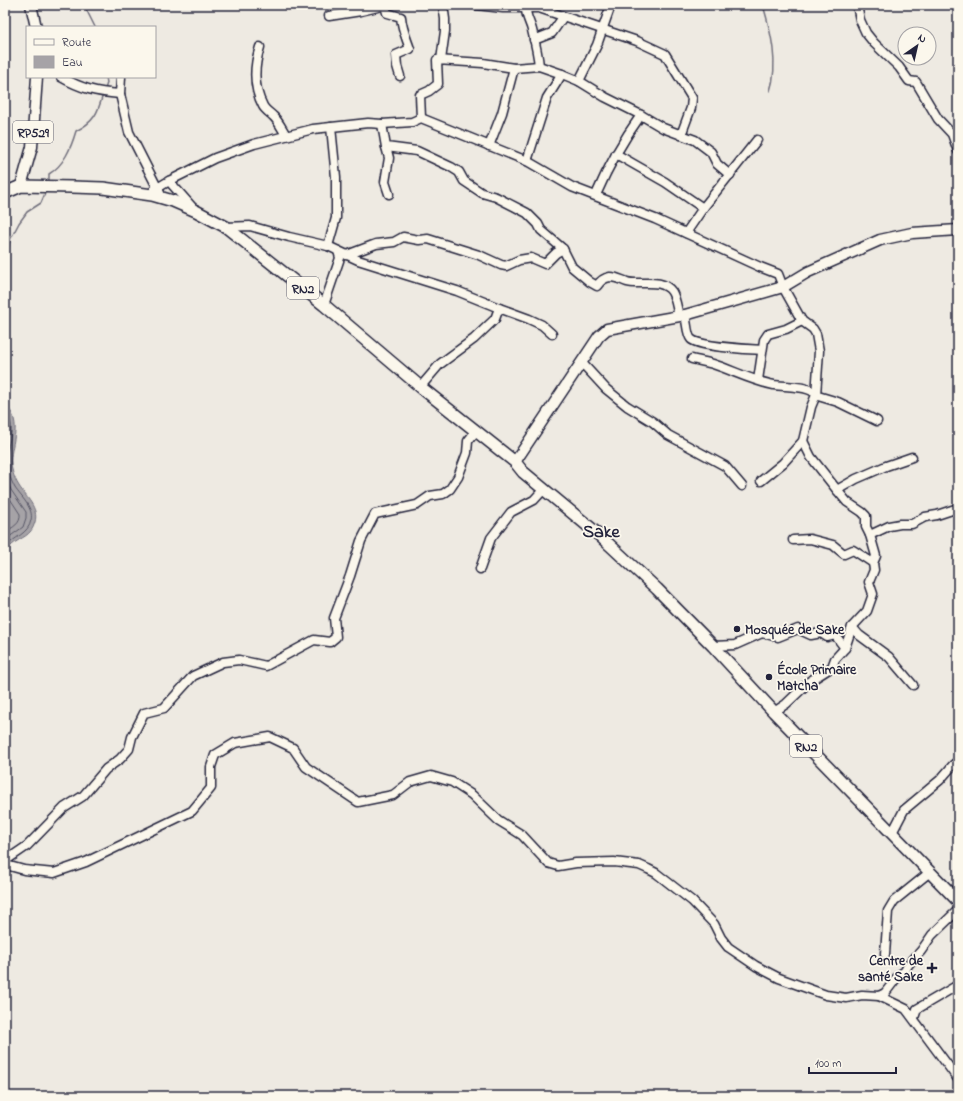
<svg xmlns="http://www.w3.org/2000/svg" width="963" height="1101" viewBox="0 0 963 1101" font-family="'Indie Flower',sans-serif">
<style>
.water{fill:#a6a3a7;stroke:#716f7c}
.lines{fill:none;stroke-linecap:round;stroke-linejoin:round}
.shore{stroke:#575666;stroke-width:1}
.stream{stroke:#716f7c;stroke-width:1.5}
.minor-casing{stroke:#22223b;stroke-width:11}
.major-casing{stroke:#22223b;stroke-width:13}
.highway-casing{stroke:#22223b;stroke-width:14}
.minor{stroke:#fbf7ec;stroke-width:8}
.major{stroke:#fbf7ec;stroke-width:10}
.highway{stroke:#fbf7ec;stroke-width:11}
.poi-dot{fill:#22223b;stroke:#fbf7ec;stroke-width:1.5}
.labels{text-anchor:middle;stroke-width:3.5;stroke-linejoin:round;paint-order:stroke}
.shield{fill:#fbf7ec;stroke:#636270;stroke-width:1}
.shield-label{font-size:13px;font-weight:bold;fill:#22223b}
.poi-label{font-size:14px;font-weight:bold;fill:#22223b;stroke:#fbf7ec;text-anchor:start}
.district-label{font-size:18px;font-weight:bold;fill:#22223b;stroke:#fbf7ec}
</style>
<rect width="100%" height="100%" fill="#eeeae2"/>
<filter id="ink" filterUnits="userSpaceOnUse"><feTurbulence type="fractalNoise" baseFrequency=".025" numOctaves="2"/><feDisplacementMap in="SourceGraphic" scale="8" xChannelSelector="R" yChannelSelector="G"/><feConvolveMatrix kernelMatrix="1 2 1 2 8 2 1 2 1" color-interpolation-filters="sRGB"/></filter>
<g filter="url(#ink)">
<path class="water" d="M 5,405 C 22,420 13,439 11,457 C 10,467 14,478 19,486 C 26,497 39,508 35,522 C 31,537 22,536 12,545 C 7,549 6,555 5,561 Z"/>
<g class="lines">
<g class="shore">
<path d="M 5,411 C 18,430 7,439 7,458 C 7,469 10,479 15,488 C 21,497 34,508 31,520 C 29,534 13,537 5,548"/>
<path d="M 5,477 L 11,490 L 26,512 L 26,518 L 23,527 L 5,540"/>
<path d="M 5,491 L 20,514 C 21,524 13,527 5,532"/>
</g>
<g class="stream">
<path d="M 82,5 L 86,9 L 95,27"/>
<path d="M 763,5 C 771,32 779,64 770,91"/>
<path d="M 105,89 L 107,83 L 106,77"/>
<path d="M 49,182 L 49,174 C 64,165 71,148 76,131 C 94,122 98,113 103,94"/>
<path d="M 5,263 L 10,240 L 19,223 L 27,212 L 41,203 L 46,191"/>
</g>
<g class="minor-casing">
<g id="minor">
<path d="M 385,5 L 387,13 L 401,17 C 402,29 406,37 410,49 L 396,55 L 397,66 L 400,76"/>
<path d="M 476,5 L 503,8 L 539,8 L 637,41 L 665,54 L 692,98 L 691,108 L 681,135"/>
<path d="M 857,5 L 860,20 L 866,33 L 874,43 L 899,67 L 909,81 L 916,82 L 938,119 L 952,134 L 958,151"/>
<path d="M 526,9 C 526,17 530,22 532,30 C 535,42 538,54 539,66"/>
<path d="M 329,16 L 361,11 L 386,5"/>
<path d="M 534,40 L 552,33 L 563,17"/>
<path d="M 260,47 C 254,66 253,87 263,106 C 265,110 270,113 274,117 C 279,122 282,129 286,135"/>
<path d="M 441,60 L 445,31 L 445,19 L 443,5"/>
<path d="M 61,77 C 82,89 96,92 120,94 L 121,77"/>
<path d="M 579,81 L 597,45 L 611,5"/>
<path d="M 120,94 L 129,132 L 160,193"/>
<path d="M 421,118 L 420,95 L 429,91 L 438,84 L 437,60 L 483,63 L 514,68 L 539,66 L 562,74 L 579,81 L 605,97 L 641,115 L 663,128 L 695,140 L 711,152 L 717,164 L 730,175"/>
<path d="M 382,124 L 386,147 L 417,151 L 451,167 L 459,172 L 464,181 L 482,193 L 496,197 L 527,213 L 538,224 L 541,230 L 563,249 L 572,267 L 590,282 L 597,286 C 600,281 604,278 610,277 C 617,277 621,280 627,282 C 639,286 662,277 672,292 C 676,299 677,309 679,316"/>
<path d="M 489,146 L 502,113 L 514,68"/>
<path d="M 386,147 L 389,158 L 385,182 L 389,194"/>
<path d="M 616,154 L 665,182 L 703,208"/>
<path d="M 527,161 L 547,98 L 562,74"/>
<path d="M 169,181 L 192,207"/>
<path d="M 152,195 L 154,190 L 169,181 L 215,158 L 254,144 L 313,129 L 368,123 L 382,124 L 412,122 L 421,118 L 527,161 L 572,187 L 655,219 L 760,267 L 778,274 L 783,287 L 802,321 L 813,329 L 816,334 L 819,351 L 816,395 L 811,407 L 803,441 L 783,463 L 761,481"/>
<path d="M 596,195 C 608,167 623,140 641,115"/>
<path d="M 226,227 L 250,226 L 289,237 L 328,246 L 358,260 L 457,291 L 499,308 L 529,319 L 542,325 L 552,334"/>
<path d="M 686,233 L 703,208 L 757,140"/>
<path d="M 328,246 L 336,218 L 336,177 L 331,127"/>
<path d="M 347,255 L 376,244 L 394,242 L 403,237 L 419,240 L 428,239 L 479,255 L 501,265 L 506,266 L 519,260 L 531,258 L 545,264 L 556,253 L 563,249"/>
<path d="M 324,305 L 340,258 L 338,251"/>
<path d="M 685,315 C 687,322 687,335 691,339 C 699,347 749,349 762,350"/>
<path d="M 692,359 C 699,361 707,362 713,364 C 734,371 753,381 774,385 C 787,387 810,385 818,396 L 838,402 L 877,421"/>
<path d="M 582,363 L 606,389 L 627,406 L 653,422 L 668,435 L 725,466 L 742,486"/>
<path d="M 758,380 L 764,340 L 768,334 L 786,329 L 802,321"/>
<path d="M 423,389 L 422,385 L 440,364 L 474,339 L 495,319 L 499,308"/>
<path d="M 803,441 L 811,457 L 837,490 L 856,479 L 886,466 L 912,457"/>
<path d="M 837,490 L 847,502 L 862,512 L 866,516 L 866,527 L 870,535"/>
<path d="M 793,540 L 810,539 L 833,545 L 844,554 L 853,550 L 873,563"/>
<path d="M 480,569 L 491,538 L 511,512 L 534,500 L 544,489"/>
<path d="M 852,627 L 859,635 L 889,657 L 913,685"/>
<path d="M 713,646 L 735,645 L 762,633 L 778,637 L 798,629 L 811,635 L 821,633 L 827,637 L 835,635 L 845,648"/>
<path d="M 774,712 L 786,704 L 810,681 L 832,667 L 835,659 L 845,648 L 852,627 L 867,611 L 873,594 L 869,582 L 874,570 L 873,563 L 876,556 L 870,535 L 889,526 L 900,524 L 912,524 L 925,517 L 937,515 L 958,508"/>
<path d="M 892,833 L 904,810 L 940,780 L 953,765 L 958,761"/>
<path d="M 5,861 L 27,846 L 64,808 L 83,796 L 106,769 L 120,759 L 129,749 L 132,737 L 144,713 L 164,708 L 193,676 L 223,662 L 239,660 L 266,666 L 314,640 L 330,642 L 336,637 L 334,618 L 350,576 L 361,541 L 375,514 L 417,505 L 430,496 L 443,494 L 450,489 L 458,477 L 467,453 L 468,441 L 472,436 L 474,430"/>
<path d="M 6,865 L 24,870 L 54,873 L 86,862 L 192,811 L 211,788 L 211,767 L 215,755 L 235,743 L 270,737 L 293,748 L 306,767 L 358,802 L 393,795 L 410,782 L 431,776 L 452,782 L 472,795 L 498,820 L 522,835 L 548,863 L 558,866 L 576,863 L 614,862 L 639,865 L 648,869 L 656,873 L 692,901 L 714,924 L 721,938 L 728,947 L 756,966 L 779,978 L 826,995 L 846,998 L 862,995 L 879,996 L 885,993 L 898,976 L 905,971 L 908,965 L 921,951 L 932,935 L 958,910"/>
<path d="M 885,954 L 888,911 L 894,901 L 930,872"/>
<path d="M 879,996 L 906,1009 L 958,1079"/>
<path d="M 914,1018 L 917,1009 L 958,985"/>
</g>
</g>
<g class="major-casing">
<g id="major">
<path d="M 31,5 L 36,27"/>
<path d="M 21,186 L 32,147 L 37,77"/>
<path d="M 515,462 L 599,336 L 607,329 L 685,315 L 783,287 L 808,272 L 880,240 L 912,233 L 958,230"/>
</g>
</g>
<g class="highway-casing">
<path id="highway" d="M 5,193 L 21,186 L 72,187 L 103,188 L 152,195 L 173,201 L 196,211 L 226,227 L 324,305 L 423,389 L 515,462 L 523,472 L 599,535 L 657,589 L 713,646 L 774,712 L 958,901"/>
</g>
<use href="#minor" class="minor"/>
<use href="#major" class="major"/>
<use href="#highway" class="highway"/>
</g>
</g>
<g class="poi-dot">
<circle cx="737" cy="629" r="4"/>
<circle cx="769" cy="677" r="4"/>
<path d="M930 962h4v4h4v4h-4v4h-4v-4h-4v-4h4z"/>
</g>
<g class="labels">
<g class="shield">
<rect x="13" y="121" width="40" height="22" rx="3"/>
<rect x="287" y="277" width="32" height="22" rx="3"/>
<rect x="790" y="735" width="32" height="22" rx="3"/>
</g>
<g class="shield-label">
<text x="33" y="137">RP529</text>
<text x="303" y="293">RN2</text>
<text x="806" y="751">RN2</text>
</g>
<g class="poi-label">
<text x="745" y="634">Mosquée de Sake</text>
<text x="777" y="674">École Primaire<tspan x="777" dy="16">Matcha</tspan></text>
<text x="923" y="965" text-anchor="end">Centre de<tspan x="923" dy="16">santé Sake</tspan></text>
</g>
<g class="district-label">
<text x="601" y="537">Sake</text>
</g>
</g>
<rect width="963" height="1101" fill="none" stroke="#fbf7ec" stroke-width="20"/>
<rect x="10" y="10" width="943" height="1081" fill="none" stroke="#22223b" stroke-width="1.5" filter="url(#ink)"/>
<rect x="26" y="26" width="130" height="52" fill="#fbf7ec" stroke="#a4a2a5"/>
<rect x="34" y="39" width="20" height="6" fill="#fbf7ec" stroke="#a4a2a5"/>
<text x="62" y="46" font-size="12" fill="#22223b">Route</text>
<rect x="34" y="56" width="20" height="12" fill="#a6a3a7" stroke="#a4a2a5"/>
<text x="62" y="66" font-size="12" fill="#22223b">Eau</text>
<g transform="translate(917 46) rotate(34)"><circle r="19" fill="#fbf7ec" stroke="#a4a2a5"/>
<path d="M0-3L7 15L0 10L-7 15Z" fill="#22223b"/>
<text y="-6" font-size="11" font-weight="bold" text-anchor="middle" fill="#22223b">N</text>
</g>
<path d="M809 1067v6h87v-6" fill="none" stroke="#22223b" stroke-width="2"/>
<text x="815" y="1067" font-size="12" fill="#22223b" stroke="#fbf7ec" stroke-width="3" paint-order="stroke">100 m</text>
</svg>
